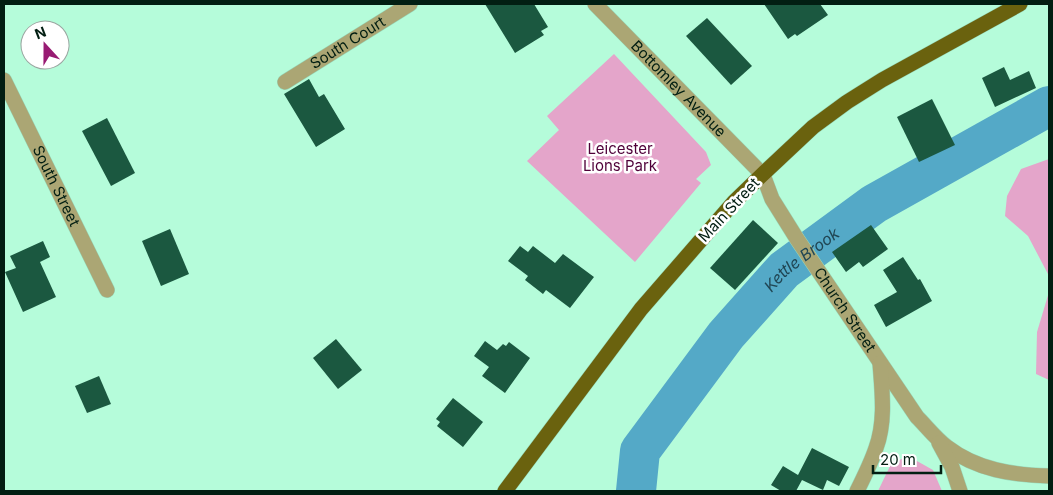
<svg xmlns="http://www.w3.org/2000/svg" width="1053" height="495" viewBox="0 0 1053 495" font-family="Inter,sans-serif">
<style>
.green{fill:#e4a5ca}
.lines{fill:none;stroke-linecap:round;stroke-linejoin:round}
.river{stroke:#54a9c7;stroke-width:40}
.building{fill:#1b5840}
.minor-casing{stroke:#98d8ba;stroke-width:16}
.trunk-casing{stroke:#98d8ba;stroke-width:16}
.minor{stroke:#aba674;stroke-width:15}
.trunk{stroke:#6a620e;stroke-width:15}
.labels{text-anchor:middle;stroke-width:5;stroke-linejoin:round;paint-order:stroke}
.street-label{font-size:15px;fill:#021e12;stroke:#fff}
.park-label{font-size:15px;fill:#4f0039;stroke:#fff}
.water-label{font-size:16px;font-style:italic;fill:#204654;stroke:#fff}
</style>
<rect width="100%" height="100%" fill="#b5fcda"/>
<g class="green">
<path d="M 614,54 L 706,152 L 711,165 L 696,179 L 701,183 L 635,262 L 527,161 L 559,130 L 547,116 Z"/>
<path d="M 1049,159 L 1049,276 L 1028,236 L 1005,216 L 1007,196 L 1021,169 Z"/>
<path d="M 1049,292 L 1049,380 L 1036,374 L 1037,332 Z"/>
<path d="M 908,456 L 933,470 L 942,491 L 878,491 L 891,464 Z"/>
</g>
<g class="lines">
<path class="river" id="s1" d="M 636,491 L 640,451 L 726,335 L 784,270 L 874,204 L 1049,106"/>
</g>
<g class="building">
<path d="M 485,4 L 534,4 L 548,27 L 541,31 L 544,35 L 515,53 Z"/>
<path d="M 764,4 L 820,4 L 828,15 L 797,36 L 795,34 L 788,39 Z"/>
<path d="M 707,18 L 752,66 L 731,85 L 686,36 Z"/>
<path d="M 1004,67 L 1010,80 L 1029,71 L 1036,88 L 995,107 L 982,78 Z"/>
<path d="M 309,79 L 319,97 L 324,94 L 345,129 L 316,147 L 284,94 Z"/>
<path d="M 932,99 L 955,145 L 919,162 L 897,117 Z"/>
<path d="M 107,118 L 135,173 L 111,186 L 82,131 Z"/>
<path d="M 753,220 L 778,243 L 735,290 L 710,268 Z"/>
<path d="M 871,225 L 888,249 L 863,267 L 859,262 L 846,272 L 832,252 Z"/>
<path d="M 170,229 L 189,274 L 161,286 L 142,241 Z"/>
<path d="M 43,241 L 50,257 L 40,262 L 56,297 L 23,312 L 5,272 L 16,268 L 10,256 Z"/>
<path d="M 520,246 L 528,252 L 533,246 L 555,263 L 563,254 L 594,277 L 570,308 L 546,290 L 543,294 L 525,280 L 528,276 L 508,261 Z"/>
<path d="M 903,257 L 918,280 L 920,279 L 932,301 L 886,327 L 874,305 L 897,292 L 883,270 Z"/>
<path d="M 336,339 L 362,370 L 338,389 L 313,358 Z"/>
<path d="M 485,341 L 497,350 L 503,344 L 506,346 L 509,342 L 530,358 L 505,393 L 482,376 L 489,367 L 474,356 Z"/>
<path d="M 99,376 L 111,404 L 87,413 L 75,386 Z"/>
<path d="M 453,398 L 483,422 L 463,447 L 437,426 L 440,422 L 436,419 Z"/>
<path d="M 812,448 L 849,467 L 839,486 L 827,480 L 823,490 L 802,480 L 796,491 L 781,491 L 771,485 L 783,466 L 798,475 Z"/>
</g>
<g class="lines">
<g class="minor-casing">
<g id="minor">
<path id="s2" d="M 595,4 L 763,175 L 772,199 L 797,239 L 917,417 C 927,427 936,439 947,447 C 977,470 1013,475 1049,476"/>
<path id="s3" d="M 4,80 L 107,290"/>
<path id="s4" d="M 285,82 L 410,4"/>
<path d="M 939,443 L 952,467 L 960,491"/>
<path d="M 857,491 C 864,477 871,463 876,448 C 886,421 882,391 880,363"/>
</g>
</g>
<g class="trunk-casing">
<path id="trunk" d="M 505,491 L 641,309 L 734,202 L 765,172 L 813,127 L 847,102 L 882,80 L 1020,4"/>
</g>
<use href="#minor" class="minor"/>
<use href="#trunk" class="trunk"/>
</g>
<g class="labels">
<g class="street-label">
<text dy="5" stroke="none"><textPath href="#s4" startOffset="74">South Court</textPath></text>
<text dy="5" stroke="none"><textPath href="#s2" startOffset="119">Bottomley Avenue</textPath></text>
<text dy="5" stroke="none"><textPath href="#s3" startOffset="118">South Street</textPath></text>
<text transform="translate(729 210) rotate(-47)" y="5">Main Street</text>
<text dy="5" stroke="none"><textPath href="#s2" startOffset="398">Church Street</textPath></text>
</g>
<g class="park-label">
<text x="620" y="154">Leicester<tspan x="620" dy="17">Lions Park</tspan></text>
</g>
<g class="water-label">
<text dy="6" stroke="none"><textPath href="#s1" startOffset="292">Kettle Brook</textPath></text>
</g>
</g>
<rect width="1053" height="495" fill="none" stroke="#021e12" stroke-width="10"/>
<g transform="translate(45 45) rotate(339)"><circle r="24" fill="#ffffff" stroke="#9aa5a0"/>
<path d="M0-4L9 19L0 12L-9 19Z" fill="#981b73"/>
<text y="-8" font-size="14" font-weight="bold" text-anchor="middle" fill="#021e12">N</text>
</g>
<path d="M873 465v8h68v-8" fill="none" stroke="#021e12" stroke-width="2.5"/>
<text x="880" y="465" font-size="15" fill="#021e12" stroke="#ffffff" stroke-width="4" paint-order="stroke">20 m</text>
</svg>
